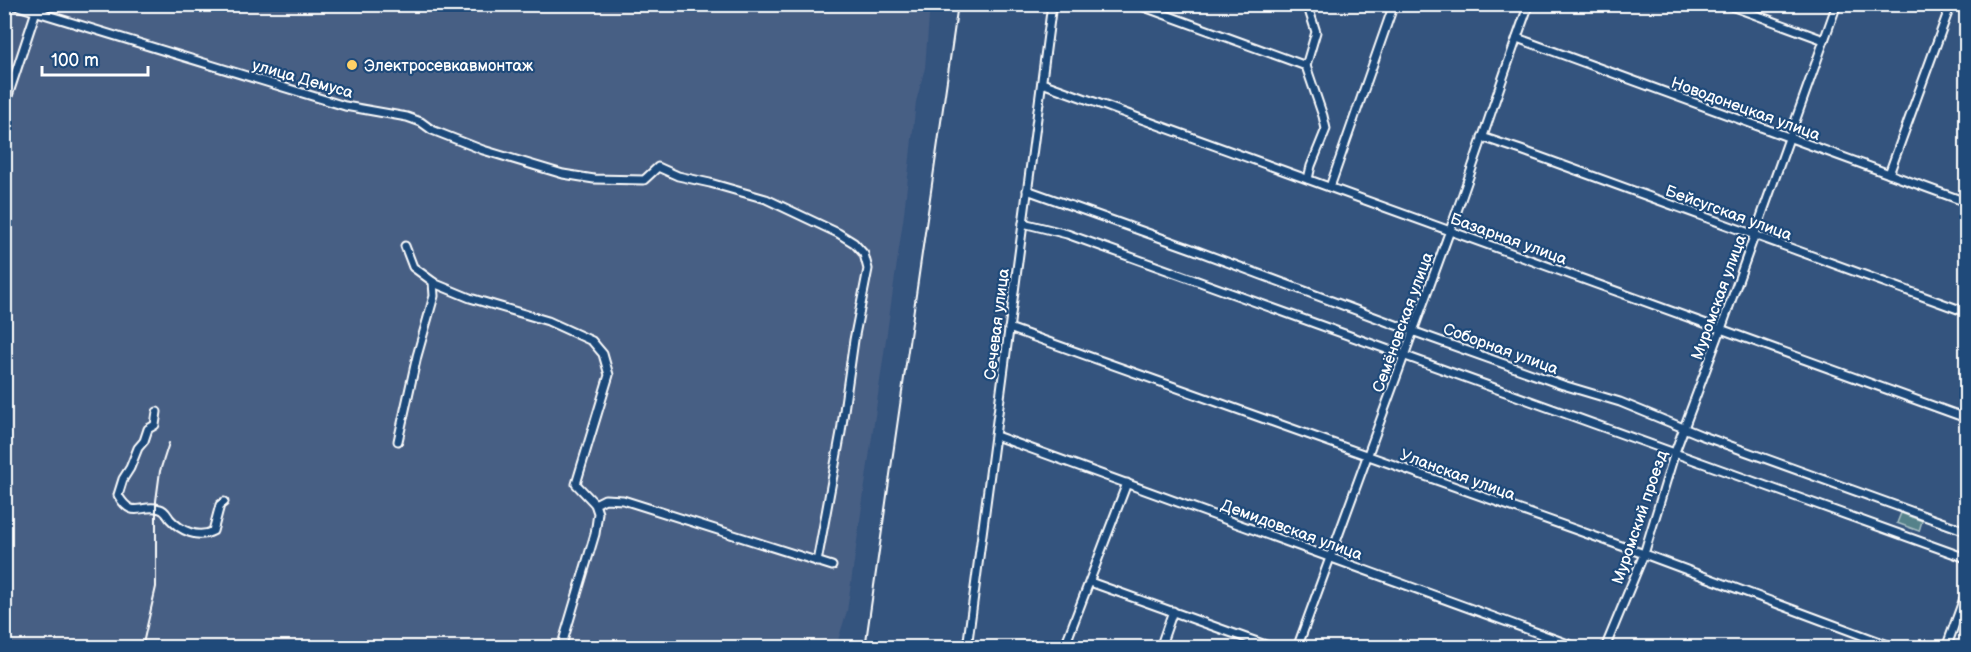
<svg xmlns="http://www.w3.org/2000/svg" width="1971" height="652" viewBox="0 0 1971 652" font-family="'Balsamiq Sans',sans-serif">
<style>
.built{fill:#465e84}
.green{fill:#55828a;stroke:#aac0c4;stroke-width:1.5}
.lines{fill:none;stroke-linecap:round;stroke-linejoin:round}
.street-casing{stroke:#fff;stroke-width:11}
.street{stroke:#1f4a7a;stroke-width:7}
.rail{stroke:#fff;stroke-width:2}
.poi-dot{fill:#ffd166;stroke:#1f4a7a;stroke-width:2}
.labels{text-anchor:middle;stroke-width:4.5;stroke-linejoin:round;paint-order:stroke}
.poi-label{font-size:16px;fill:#fff;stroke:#1f4a7a;text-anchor:start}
.street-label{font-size:16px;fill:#fff;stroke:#1f4a7a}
</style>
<rect width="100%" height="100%" fill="#34547e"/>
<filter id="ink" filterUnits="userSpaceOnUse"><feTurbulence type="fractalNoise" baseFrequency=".0167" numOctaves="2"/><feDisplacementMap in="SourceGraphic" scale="12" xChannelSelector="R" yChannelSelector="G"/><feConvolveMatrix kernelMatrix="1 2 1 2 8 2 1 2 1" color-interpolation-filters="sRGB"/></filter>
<g filter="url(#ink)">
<path class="built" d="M 4,5 L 930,5 L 925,68 L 916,102 L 904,214 L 847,611 L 836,647 L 5,647 Z"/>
<path class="green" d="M 1901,513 L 1922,521 L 1919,531 L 1897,523 Z"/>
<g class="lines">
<g class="street-casing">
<g id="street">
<path d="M 11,4 L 345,106 L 407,117 L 421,122 L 432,130 L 483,150 L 563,174 L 594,179 L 644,180 L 658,167 L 678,176 L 710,183 L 766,199 L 838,233 L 854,243 L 864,254 L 868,269 L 854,340 L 841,432 L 817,562"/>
<path d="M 1136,4 L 1306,66"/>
<path d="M 1307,4 L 1316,32 L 1306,66 L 1323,116 L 1326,129 L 1311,166 L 1308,179"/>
<path d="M 1726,4 L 1824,40"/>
<path d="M 1517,38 L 1966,202"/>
<path d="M 1042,83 L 1966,418"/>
<path d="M 4,108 L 36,11 L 46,7 L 47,4"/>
<path d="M 1482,137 L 1521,150 L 1966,312"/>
<path d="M 1889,174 L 1951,4"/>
<path d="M 1330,187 L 1394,4"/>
<path d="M 1027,190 L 1192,249 L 1412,331 L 1563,385 L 1620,402 L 1703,436 L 1966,531"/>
<path d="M 1023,223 L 1067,234 L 1966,558"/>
<path d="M 405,246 L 413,267 L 436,284 L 470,298 L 548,321 L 592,341 L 603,354 L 609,375 L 576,484 L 595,504 L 598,513 L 595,534 L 561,648"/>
<path d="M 1009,328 L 1644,554 L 1896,648"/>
<path d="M 157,412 L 155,425 L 148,429 L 144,441 L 138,448 L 130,468 L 123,479 L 118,495 C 133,521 141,503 160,509 C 165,510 167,515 170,519 C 181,531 198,539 213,531 L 220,505 L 224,502"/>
<path d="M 996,436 L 1579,648"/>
<path d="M 398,441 L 417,356 L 434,296 L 433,282"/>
<path d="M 595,504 L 605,499 L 623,500 L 832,566"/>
<path d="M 1090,582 L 1274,648"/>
<path d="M 967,648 L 1052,4"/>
<path d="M 1064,648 L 1127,483"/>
<path d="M 1160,648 L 1173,611"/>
<path d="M 1297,648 C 1347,509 1398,371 1449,233 C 1477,157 1501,80 1529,4"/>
<path d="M 1605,648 L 1644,554 L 1675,452 L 1721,329 L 1837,4"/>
<path d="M 1946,648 L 1966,593"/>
</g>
</g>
<use href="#street" class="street"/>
<g class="rail">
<path d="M 142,648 L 156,587 L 156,501 L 160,471 L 169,443"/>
<path d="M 865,648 L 958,4"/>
</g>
</g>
</g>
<circle class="poi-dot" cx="352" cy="65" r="6"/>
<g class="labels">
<g class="poi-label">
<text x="364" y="71">Электросевкавмонтаж</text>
</g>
<g class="street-label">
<text transform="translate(303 78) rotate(16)" y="6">улица Демуса</text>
<text transform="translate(1746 108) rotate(20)" y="6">Новодонецкая улица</text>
<text transform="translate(1729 212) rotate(20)" y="6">Бейсугская улица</text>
<text transform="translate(1509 238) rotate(20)" y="6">Базарная улица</text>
<text transform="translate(1718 297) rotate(-70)" y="6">Муромская улица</text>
<text transform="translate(1402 322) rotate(-70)" y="6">Семёновская улица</text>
<text transform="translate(996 324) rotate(-83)" y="6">Сечевая улица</text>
<text transform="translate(1501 348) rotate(20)" y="6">Соборная улица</text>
<text transform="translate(1458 474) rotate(20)" y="6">Уланская улица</text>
<text transform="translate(1639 517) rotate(-71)" y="6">Муромский проезд</text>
<text transform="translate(1292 529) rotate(20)" y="6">Демидовская улица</text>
</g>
</g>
<rect width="1971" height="652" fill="none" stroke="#1f4a7a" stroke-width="24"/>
<rect x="12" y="12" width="1947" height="628" fill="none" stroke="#fff" stroke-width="2" filter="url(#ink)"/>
<path d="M42 66v9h106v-9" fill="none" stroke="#ffffff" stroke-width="3"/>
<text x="51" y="66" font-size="18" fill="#ffffff" stroke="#1f4a7a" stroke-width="4.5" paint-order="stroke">100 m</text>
</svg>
